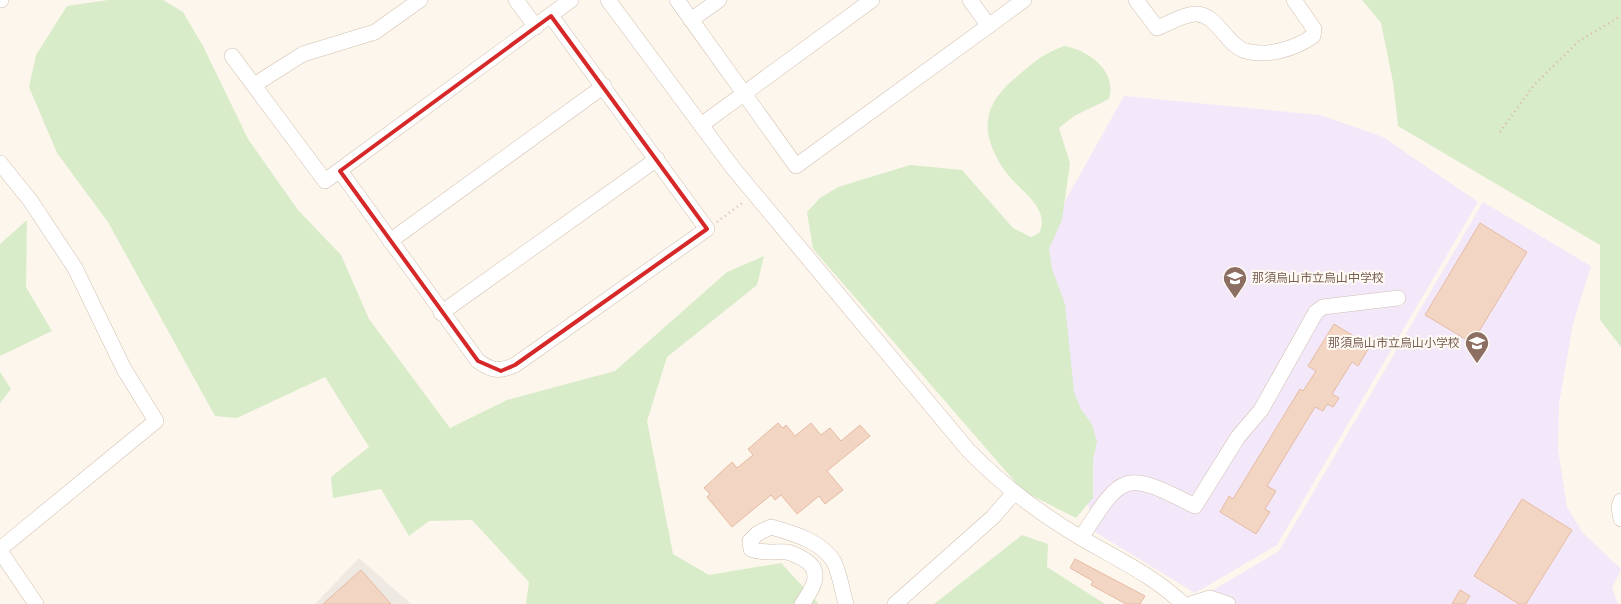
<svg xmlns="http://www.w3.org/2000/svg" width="1621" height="604" viewBox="0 0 1621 604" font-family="Barlow,'Noto Sans JP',sans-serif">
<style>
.industrial{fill:#efe9e4}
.education{fill:#f3e8fa}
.green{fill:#d8ecc9}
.building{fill:#f3d5c3;stroke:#e6bba3}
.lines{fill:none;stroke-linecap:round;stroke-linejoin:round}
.minor-casing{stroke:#d1beb0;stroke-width:16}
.path{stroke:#d9b8a5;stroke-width:2.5;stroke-dasharray:1 4;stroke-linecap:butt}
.minor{stroke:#fff;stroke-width:15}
.marked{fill:none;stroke:#d62828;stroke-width:4;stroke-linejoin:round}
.labels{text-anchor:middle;stroke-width:4;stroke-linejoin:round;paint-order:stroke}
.education-label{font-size:12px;fill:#785e54;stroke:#fffaf3;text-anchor:start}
</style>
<rect width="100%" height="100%" fill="#fdf6ec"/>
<path class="industrial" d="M 359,558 L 411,604 L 315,604 Z"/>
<g class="education">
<path d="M 1124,96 L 1320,115 L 1383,137 L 1478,202 L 1277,545 L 1195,593 L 1095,532 L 1052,362 L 1046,235 Z"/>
<path d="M 1483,202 L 1591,266 L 1573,324 L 1559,404 L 1558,449 L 1567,507 L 1583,533 L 1621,569 L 1612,588 L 1618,604 L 1203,604 L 1208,593 L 1279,551 Z"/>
</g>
<g class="green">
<path d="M 108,0 L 163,0 L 183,12 L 203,46 L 248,139 L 298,210 L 341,255 L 369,319 L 450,428 L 507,400 L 615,371 L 727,272 L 764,256 L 757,285 L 667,357 L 647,421 L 673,554 L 709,575 L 781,563 L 819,604 L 526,604 L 529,582 L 472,520 L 429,521 L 409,536 L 381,489 L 333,498 L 331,477 L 369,447 L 325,377 L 237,418 L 215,416 L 108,222 L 57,153 L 29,87 L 36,55 L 67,6 Z"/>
<path d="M 1362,0 L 1621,0 L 1621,347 L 1600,320 L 1600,245 L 1398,126 L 1393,82 L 1381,23 Z"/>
<path d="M 1064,46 C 1089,50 1117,71 1109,99 L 1074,116 L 1059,128 L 1070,163 L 1062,220 L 1049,249 L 1052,269 L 1065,304 L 1074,392 L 1081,409 L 1092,424 L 1097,442 L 1093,460 L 1093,498 L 1076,518 L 1023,491 L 813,249 L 807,212 L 820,198 L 838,187 L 910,165 L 962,170 L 1013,228 L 1031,237 L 1039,233 C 1052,208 1017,189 1005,171 C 981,136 980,108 1013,80 C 1030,65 1042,54 1064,46 Z"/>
<path d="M 27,220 L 26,287 L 52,331 L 0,356 L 0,244 Z"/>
<path d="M 0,372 L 11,389 L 0,403 Z"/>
<path d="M 1022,535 L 1048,544 L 1047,567 L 1105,604 L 934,604 Z"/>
</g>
<g class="building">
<path d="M 1480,223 L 1527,252 L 1472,343 L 1425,315 Z"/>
<path d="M 1334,324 L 1370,346 L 1358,366 L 1352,362 L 1332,394 L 1339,398 L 1333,407 L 1327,404 L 1323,411 L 1315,407 L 1267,486 L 1276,491 L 1265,509 L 1270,512 L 1256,534 L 1220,512 L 1229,496 L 1233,499 L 1300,389 L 1303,391 L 1316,371 L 1308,366 Z"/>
<path d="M 778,423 L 783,428 L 786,425 L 795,436 L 811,423 L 821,435 L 830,428 L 841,441 L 860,425 L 870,436 L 827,471 L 843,490 L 825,504 L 819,496 L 797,514 L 781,495 L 775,500 L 771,495 L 732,527 L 707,497 L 710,494 L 704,488 L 732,462 L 737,468 L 753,455 L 748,449 Z"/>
<path d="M 1522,499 L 1572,530 L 1526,604 L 1519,604 L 1474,576 Z"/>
<path d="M 1075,559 L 1145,596 L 1140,604 L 1126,604 L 1091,585 L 1093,581 L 1070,568 Z"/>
<path d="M 361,570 L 391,604 L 323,604 Z"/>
<path d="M 1460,590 L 1470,596 L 1465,604 L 1452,604 Z"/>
</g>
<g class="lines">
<g class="minor-casing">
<g id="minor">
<path d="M 0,0 L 1,0"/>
<path d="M 516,0 L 536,27"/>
<path d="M 608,0 L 733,168 L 968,450 C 1003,486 1040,514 1083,539 C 1117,559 1154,576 1183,604"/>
<path d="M 677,0 L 796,166 L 1024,0"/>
<path d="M 970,0 L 989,26"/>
<path d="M 1136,0 L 1157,28 C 1168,24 1182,15 1194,14 C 1216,12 1225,43 1243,50 C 1265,58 1295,49 1313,36 L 1314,29 L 1294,0"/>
<path d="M 691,20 L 719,0"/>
<path d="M 232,56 L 325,181 L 571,0"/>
<path d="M 254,85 L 303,54 L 375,32 L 420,0"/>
<path d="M 701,125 L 872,0"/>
<path d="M 0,163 L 30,200 L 75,268 L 124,369 L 156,421 L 0,549"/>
<path d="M 340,171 L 478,361 C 492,371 499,372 515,365 L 707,229 L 551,16"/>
<path d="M 390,241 L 604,86"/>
<path d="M 441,313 L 657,159"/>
<path d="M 1621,501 L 1619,507 L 1621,519"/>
<path d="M 1081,538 C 1123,472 1124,470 1195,506 L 1238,437 L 1261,410 L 1316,312 L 1323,307 L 1398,298"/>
<path d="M 0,551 L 36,604"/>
<path d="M 802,604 C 812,590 824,572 805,560 C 800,557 793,553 787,552 C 775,551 763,554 751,549 L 750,541 L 758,533 L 771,527 C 792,533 822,541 834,562 C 840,574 842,591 846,604"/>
<path d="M 895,604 L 993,517 L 1013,494"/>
<path d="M 1191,604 L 1210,598 L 1228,604"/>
</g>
</g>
<g class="path">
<path d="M 1500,132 L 1534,85 L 1579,41 L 1621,16"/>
<path d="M 717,222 L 745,201"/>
</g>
<use href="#minor" class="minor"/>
</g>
<path class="marked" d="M 551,16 L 707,229 L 515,365 L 501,371 L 478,361 L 340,171 Z"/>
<defs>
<g id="school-pin" transform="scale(1.25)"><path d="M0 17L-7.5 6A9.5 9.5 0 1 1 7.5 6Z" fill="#8d6e63" stroke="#fffaf3"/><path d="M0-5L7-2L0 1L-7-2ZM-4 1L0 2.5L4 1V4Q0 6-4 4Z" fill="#fff"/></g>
</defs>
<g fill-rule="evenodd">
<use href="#school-pin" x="1235" y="278"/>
<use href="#school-pin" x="1477" y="343"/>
</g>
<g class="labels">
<g class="education-label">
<text x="1252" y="282">那須烏山市立烏山中学校</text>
<text x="1460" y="347" text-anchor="end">那須烏山市立烏山小学校</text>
</g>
</g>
</svg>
